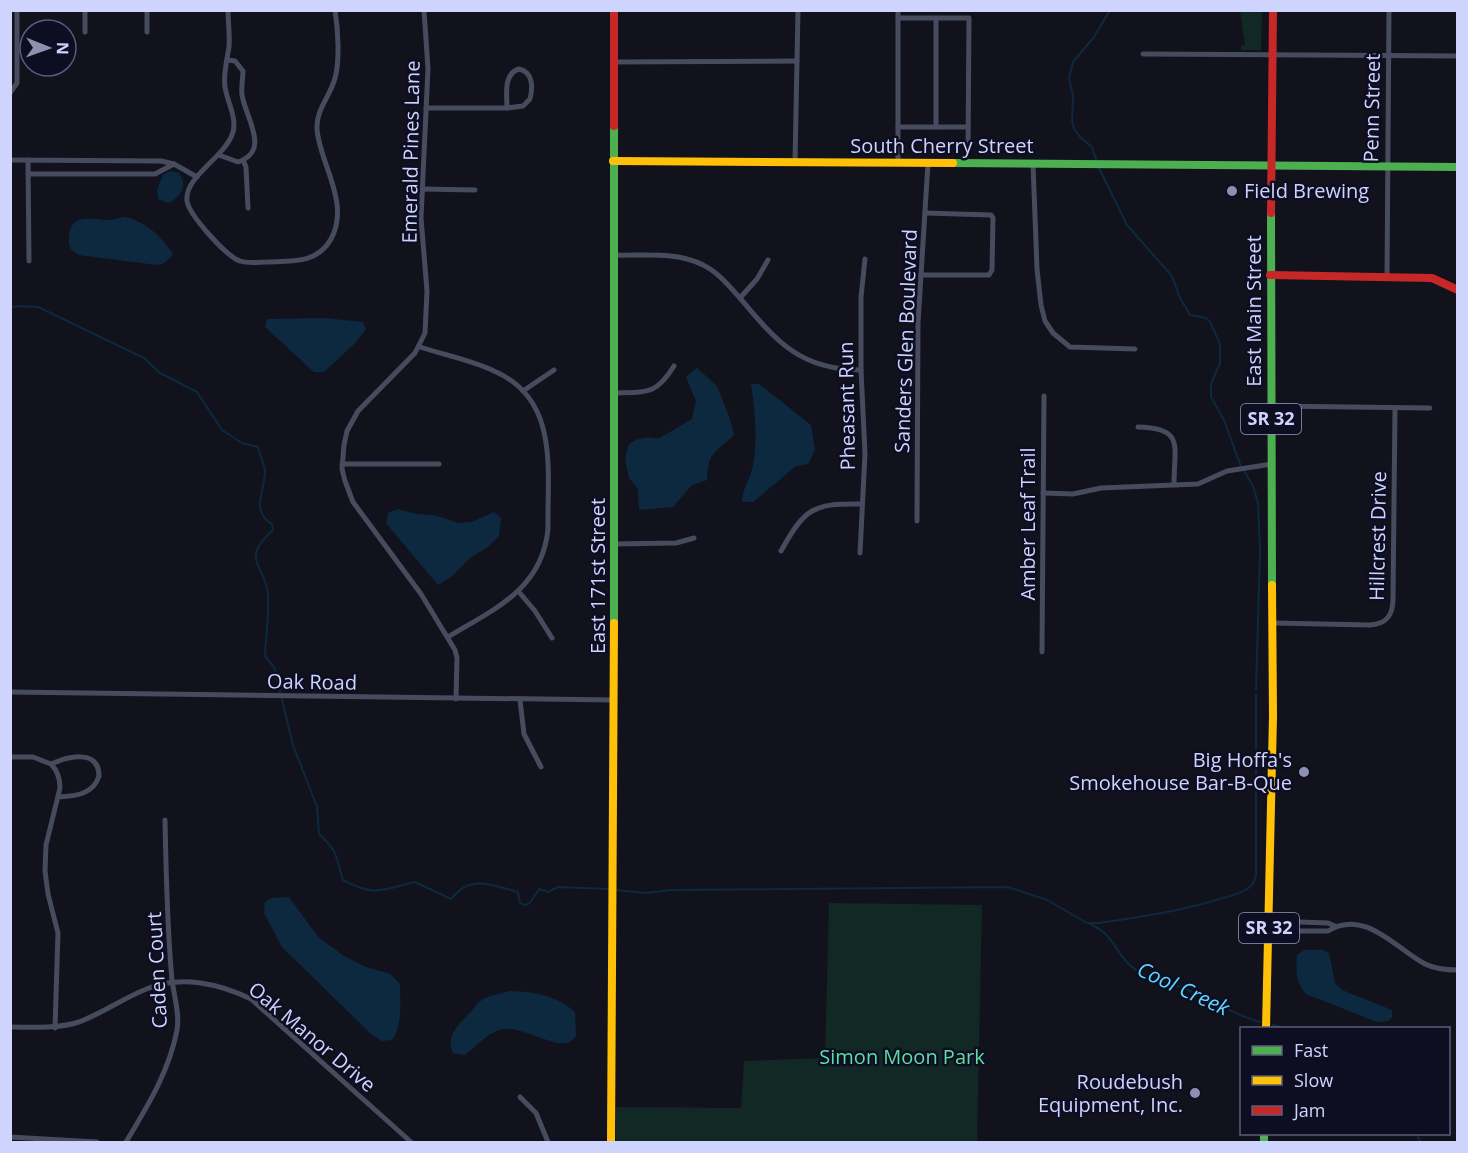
<svg xmlns="http://www.w3.org/2000/svg" width="1468" height="1153" viewBox="0 0 1468 1153" font-family="'Open Sans',sans-serif">
<style>
.green{fill:#112825}
.water{fill:#0d2940}
.lines{fill:none;stroke-linecap:round;stroke-linejoin:round}
.stream{stroke:#0d2940;stroke-width:2}
.street{stroke:#474b5e;stroke-width:5}
.fast{stroke:#4caf50;stroke-width:8}
.slow{stroke:#ffc107;stroke-width:8}
.jam{stroke:#c62828;stroke-width:8}
.poi-dot{fill:#8d90b0;stroke:#0e0e22;stroke-width:2}
.labels{text-anchor:middle;stroke-width:5;stroke-linejoin:round;paint-order:stroke}
.shield{fill:#0e0e22;stroke:#9599bd;stroke-width:1.5}
.shield-label{font-size:18px;font-weight:bold;fill:#cfd4ff}
.street-label{font-size:20px;fill:#cfd4ff;stroke:#0e0e22}
.poi-label{font-size:20px;fill:#cfd4ff;stroke:#0e0e22;text-anchor:end}
.park-label{font-size:20px;fill:#5bdfa2;stroke:#0e0e22}
.water-label{font-size:21px;font-style:italic;fill:#5ed6fe;stroke:#0e0e22}
</style>
<rect width="100%" height="100%" fill="#12121d"/>
<g class="green">
<path d="M 1240,11 L 1262,11 L 1261,50 L 1241,50 L 1241,46 L 1245,45 Z"/>
<path d="M 829,903 L 982,905 L 977,1142 L 616,1142 L 616,1107 L 741,1108 L 744,1061 L 825,1058 Z"/>
</g>
<g class="water">
<path d="M 170,171 L 179,173 C 188,186 181,196 169,203 L 158,199 L 157,190 L 163,175 Z"/>
<path d="M 124,217 C 144,220 162,237 173,254 C 168,260 165,264 157,265 L 79,255 C 71,250 68,248 69,237 C 70,216 87,217 105,220 C 110,221 118,218 124,217 Z"/>
<path d="M 323,318 L 363,322 L 366,329 L 356,342 L 324,372 L 314,372 L 265,327 L 267,319 Z"/>
<path d="M 697,368 L 717,386 L 730,419 L 734,435 C 715,453 708,451 707,480 L 692,485 L 673,507 L 639,510 L 638,489 L 629,478 L 625,459 L 629,444 C 638,438 647,436 658,439 L 692,419 L 696,401 L 686,377 Z"/>
<path d="M 751,384 L 759,384 L 811,425 L 815,450 L 808,464 L 796,466 L 753,502 L 742,502 C 742,489 751,478 753,465 C 758,439 755,410 751,384 Z"/>
<path d="M 398,509 L 416,514 L 434,515 L 458,523 L 472,522 L 494,512 L 501,518 L 499,536 L 488,547 L 470,558 L 451,577 L 438,585 L 386,523 L 388,513 Z"/>
<path d="M 289,897 L 318,937 L 344,956 L 366,967 L 390,974 L 400,984 C 400,1002 403,1025 392,1040 L 382,1041 L 372,1035 L 282,947 L 264,913 L 265,902 L 271,898 Z"/>
<path d="M 1304,950 L 1323,950 L 1329,953 L 1335,983 L 1342,990 L 1392,1010 L 1392,1017 L 1388,1021 L 1377,1022 L 1306,994 C 1295,981 1296,971 1297,955 Z"/>
<path d="M 510,991 C 535,992 556,995 575,1012 L 576,1036 C 574,1038 572,1041 569,1042 C 556,1049 522,1026 504,1029 C 489,1031 477,1046 465,1055 L 453,1053 C 445,1036 459,1024 470,1013 C 473,1009 476,1005 479,1002 C 488,995 500,994 510,991 Z"/>
</g>
<g class="lines">
<g class="stream">
<path d="M 1097,162 L 1092,147 L 1080,137 L 1074,129 L 1072,120 L 1073,96 L 1069,78 L 1073,62 L 1094,37 L 1110,10"/>
<path d="M 1099,168 L 1127,225 L 1172,276 L 1179,296 L 1190,315 L 1206,318 L 1210,322 L 1218,339 L 1220,345 L 1220,363 L 1211,384 L 1211,397 L 1224,420 L 1240,464 L 1253,486 L 1258,503 L 1260,551 L 1256,690"/>
<path d="M 10,308 L 17,306 L 38,307 L 144,358 L 160,373 L 197,392 L 222,430 L 242,443 L 258,447 C 260,455 264,463 265,471 C 265,491 250,511 272,524 L 273,530 C 238,561 267,565 268,596 C 269,615 266,636 265,656 L 274,667 L 293,745 L 317,807 L 319,834 C 340,853 335,857 343,880 C 375,897 382,890 415,882 L 451,899 C 470,874 492,885 518,892 L 520,903 L 525,905 L 530,903 L 539,889 L 548,892 L 558,887 L 609,889"/>
<path d="M 615,890 L 646,893 L 671,890 L 1008,887 L 1047,900 L 1087,923 L 1098,923 C 1139,917 1177,912 1216,900 C 1227,897 1241,894 1250,887 C 1254,884 1255,879 1256,875 L 1256,695"/>
<path d="M 1090,924 C 1115,935 1114,952 1132,967 C 1147,979 1170,983 1188,990 C 1212,1001 1234,1015 1260,1022"/>
<path d="M 1273,1025 L 1285,1028"/>
<path d="M 1417,1134 L 1420,1142"/>
</g>
<g class="street">
<path d="M 85,10 L 85,32"/>
<path d="M 147,10 L 147,32"/>
<path d="M 228,10 C 228,22 230,35 229,47 C 227,60 223,75 225,87 C 227,101 237,118 233,132 C 226,157 184,176 187,201 C 189,215 227,257 240,261 C 249,264 258,262 267,262 C 292,261 317,264 331,239 C 351,203 319,162 317,129 C 316,109 330,97 335,78 C 340,60 338,29 335,10"/>
<path d="M 424,10 L 428,69 L 421,218 L 427,291 L 425,333 L 415,353 L 358,411 L 347,431 L 344,445 L 342,469 L 345,481 L 353,502 L 421,594 L 455,650 L 457,658 L 456,699"/>
<path d="M 898,18 L 969,18 L 968,152"/>
<path d="M 1143,54 L 1458,56"/>
<path d="M 614,62 L 797,61"/>
<path d="M 519,69 C 533,72 533,87 530,99 L 523,106 L 507,108 C 507,94 503,74 519,69 Z"/>
<path d="M 10,93 L 17,83 L 17,10"/>
<path d="M 426,108 L 507,108"/>
<path d="M 898,127 L 936,127 L 936,18"/>
<path d="M 936,127 L 968,127"/>
<path d="M 219,155 L 238,162 C 271,151 246,119 242,95 C 241,87 243,78 243,71 L 235,61 L 227,60"/>
<path d="M 10,160 L 161,161 L 174,164 L 197,177"/>
<path d="M 28,160 L 29,261"/>
<path d="M 243,160 L 246,167 L 248,208"/>
<path d="M 795,162 L 798,10"/>
<path d="M 898,162 L 898,10"/>
<path d="M 1033,164 L 1037,269 L 1041,305 L 1045,321 L 1053,333 L 1070,347 L 1135,349"/>
<path d="M 28,174 L 155,174 L 174,164"/>
<path d="M 422,189 L 475,190"/>
<path d="M 613,255 C 642,256 677,251 703,265 C 718,272 729,286 740,298 C 776,341 800,370 861,370"/>
<path d="M 921,275 L 989,275 L 992,270 L 993,218 L 991,215 L 925,213"/>
<path d="M 1387,277 L 1389,10"/>
<path d="M 740,298 L 757,279 L 768,260"/>
<path d="M 420,347 C 444,355 471,360 494,371 C 560,399 547,471 548,529 C 542,590 494,609 448,637"/>
<path d="M 523,391 L 554,370"/>
<path d="M 615,393 C 647,392 656,395 674,366"/>
<path d="M 1271,406 L 1430,408"/>
<path d="M 1138,427 C 1185,428 1174,446 1174,484"/>
<path d="M 342,464 L 439,464"/>
<path d="M 1043,493 L 1073,494 L 1101,488 L 1198,484 L 1227,471 L 1272,464"/>
<path d="M 917,521 L 918,323 L 928,163"/>
<path d="M 614,544 L 676,543 L 694,538"/>
<path d="M 781,551 C 805,508 813,503 862,504"/>
<path d="M 860,553 L 865,454 L 861,370 L 861,297 L 865,259"/>
<path d="M 519,592 L 535,611 L 552,638"/>
<path d="M 1274,623 L 1370,625 C 1387,624 1393,615 1393,599 L 1395,408"/>
<path d="M 1042,652 L 1044,396"/>
<path d="M 10,692 L 613,700"/>
<path d="M 520,700 L 524,734 L 541,767"/>
<path d="M 10,757 L 33,757 L 51,764"/>
<path d="M 1269,921 L 1328,923 L 1335,926"/>
<path d="M 1269,931 L 1328,931 C 1365,908 1396,949 1425,964 C 1435,969 1446,970 1458,970"/>
<path d="M 10,1027 C 33,1027 57,1029 79,1022 C 103,1013 125,997 149,988 C 182,975 220,984 251,999 L 411,1142"/>
<path d="M 55,1028 L 58,933 L 48,894 L 45,871 L 46,845 L 60,788 C 60,779 58,771 51,764 C 67,757 99,748 99,776 C 93,795 75,796 58,797"/>
<path d="M 520,1097 L 536,1113 L 548,1142"/>
<path d="M 10,1137 L 97,1142"/>
<path d="M 126,1142 C 147,1107 169,1072 177,1030 C 180,1014 174,996 172,980 C 167,927 166,873 165,820"/>
</g>
<g class="fast">
<path d="M 614,126 L 614,623"/>
<path d="M 953,163 L 1458,167"/>
<path d="M 1271,213 L 1272,585"/>
<path d="M 1264,1134 L 1264,1142"/>
</g>
<g class="slow">
<path d="M 613,161 L 953,163"/>
<path d="M 1266,1028 L 1273,716 L 1272,585"/>
<path d="M 611,1142 L 614,623"/>
</g>
<g class="jam">
<path d="M 614,126 L 614,10"/>
<path d="M 1271,213 L 1273,10"/>
<path d="M 1270,275 L 1432,278 L 1458,290"/>
</g>
</g>
<g class="poi-dot">
<circle cx="1232" cy="191" r="6"/>
<circle cx="1304" cy="772" r="6"/>
<circle cx="1195" cy="1093" r="6"/>
</g>
<g class="labels">
<g class="shield">
<rect x="1241" y="404" width="60" height="30" rx="4.5"/>
<rect x="1239" y="913" width="60" height="30" rx="4.5"/>
</g>
<g class="shield-label">
<text x="1271" y="425">SR 32</text>
<text x="1269" y="934">SR 32</text>
</g>
<g class="street-label">
<text transform="translate(1372 108) rotate(-89)" y="7">Penn Street</text>
<text x="942" y="153">South Cherry Street</text>
<text transform="translate(411 152) rotate(-89)" y="7">Emerald Pines Lane</text>
<text transform="translate(1254 311) rotate(-90)" y="7">East Main Street</text>
<text transform="translate(906 341) rotate(-88)" y="7">Sanders Glen Boulevard</text>
<text transform="translate(847 406) rotate(-91)" y="7">Pheasant Run</text>
<text transform="translate(1028 524) rotate(-90)" y="7">Amber Leaf Trail</text>
<text transform="translate(1378 536) rotate(-89)" y="7">Hillcrest Drive</text>
<text transform="translate(598 576) rotate(-90)" y="7">East 171st Street</text>
<text transform="translate(312 682) rotate(1)" y="7">Oak Road</text>
<text transform="translate(157 970) rotate(-93)" y="7">Caden Court</text>
<text transform="translate(312 1037) rotate(40)" y="7">Oak Manor Drive</text>
</g>
<g class="poi-label">
<text x="1244" y="198" text-anchor="start">Field Brewing</text>
<text x="1292" y="767">Big Hoffa's<tspan x="1292" dy="23">Smokehouse Bar-B-Que</tspan></text>
<text x="1183" y="1089">Roudebush<tspan x="1183" dy="23">Equipment, Inc.</tspan></text>
</g>
<g class="park-label">
<text x="902" y="1064">Simon Moon Park</text>
</g>
<g class="water-label">
<text transform="translate(1183 989) rotate(25)" y="7">Cool Creek</text>
</g>
</g>
<rect width="1468" height="1153" fill="none" stroke="#cfd4ff" stroke-width="24"/>
<rect x="1240" y="1027" width="210" height="108" fill="#0e0e22" stroke="#5b5d7a" stroke-width="1.5"/>
<rect x="1252" y="1046" width="30" height="9" fill="#4caf50" stroke="#5b5d7a" stroke-width="1.5"/>
<text x="1294" y="1057" font-size="18" fill="#cfd4ff">Fast</text>
<rect x="1252" y="1076" width="30" height="9" fill="#ffc107" stroke="#5b5d7a" stroke-width="1.5"/>
<text x="1294" y="1087" font-size="18" fill="#cfd4ff">Slow</text>
<rect x="1252" y="1106" width="30" height="9" fill="#c62828" stroke="#5b5d7a" stroke-width="1.5"/>
<text x="1294" y="1117" font-size="18" fill="#cfd4ff">Jam</text>
<g transform="translate(48 48) rotate(91)"><circle r="28" fill="#0e0e22" stroke="#5b5d7a" stroke-width="1.5"/>
<path d="M0-4.5L10 22L0 15L-10 22Z" fill="#8d90b0"/>
<text y="-9" font-size="16" font-weight="bold" text-anchor="middle" fill="#cfd4ff">N</text>
</g>
</svg>
